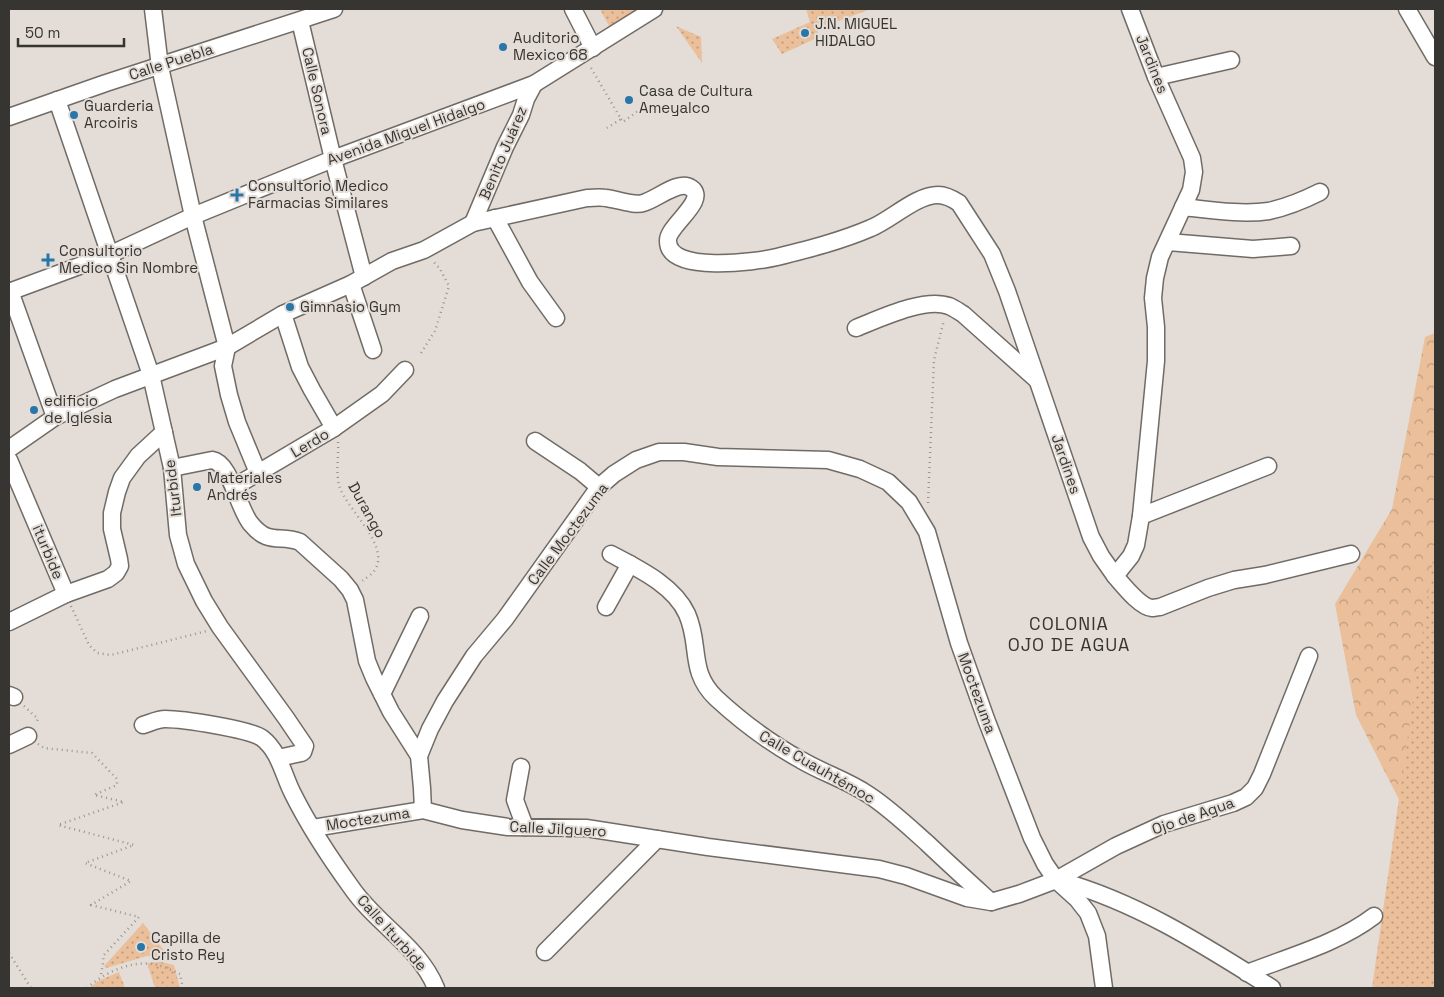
<svg xmlns="http://www.w3.org/2000/svg" width="1444" height="997" viewBox="0 0 1444 997" font-family="'Space Grotesk',sans-serif">
<style>
.forest{fill:url(#forest-crowns)}
.park{fill:url(#park-dots)}
.lines{fill:none;stroke-linecap:round;stroke-linejoin:round}
.minor-casing{stroke:#716b66;stroke-width:19}
.path{stroke:#9a9590;stroke-width:2.5;stroke-dasharray:1 4;stroke-linecap:butt}
.minor{stroke:#fff;stroke-width:16}
.poi-dot{fill:#2977a9;stroke:#e4ddd7;stroke-width:2}
.labels{text-anchor:middle;stroke-width:4;stroke-linejoin:round;paint-order:stroke}
.poi-label{font-size:15px;fill:#373532;stroke:#e4ddd7;text-anchor:start}
.street-label{font-size:15px;fill:#373532;stroke:#e4ddd7}
.quarter-label{font-size:18px;letter-spacing:1px;fill:#373532;stroke:#e4ddd7}
</style>
<defs>
<pattern id="forest-crowns" width="20" height="18" patternUnits="userSpaceOnUse" patternTransform="scale(1.25)"><rect width="20" height="18" fill="#eabf9a"/><path d="M2 6a3 3 0 1 1 6 0M12 15a3 3 0 1 1 6 0" fill="none" stroke="#be9c7e"/></pattern>
<pattern id="park-dots" width="8" height="8" patternUnits="userSpaceOnUse" patternTransform="scale(1.25)"><rect width="8" height="8" fill="#eabf9a"/><path d="M2 2h.1M6 6h.1" fill="none" stroke="#be9c7e" stroke-width="1.8" stroke-linecap="round"/></pattern>
</defs>
<rect width="100%" height="100%" fill="#e4ddd7"/>
<path class="forest" d="M 1435,333 L 1435,988 L 1417,835 L 1356,715 L 1335,604 L 1392,509 L 1425,337 Z"/>
<g class="park">
<path d="M 600,9 L 639,9 L 610,28 Z"/>
<path d="M 806,9 L 871,9 L 817,29 L 819,37 L 782,54 L 772,39 L 810,22 Z"/>
<path d="M 676,26 L 701,37 L 702,63 Z"/>
<path d="M 1435,545 L 1435,988 L 1372,988 Z"/>
<path d="M 143,923 L 170,958 L 147,956 L 106,968 L 104,966 Z"/>
<path d="M 161,962 L 174,965 L 180,988 L 155,988 L 147,963 Z"/>
<path d="M 119,972 L 125,988 L 89,988 L 98,981 Z"/>
</g>
<g class="lines">
<g class="minor-casing">
<g id="minor">
<path d="M 153,9 L 160,67 L 193,216 L 227,347 L 223,366 L 229,395 L 237,422 L 258,473"/>
<path d="M 573,9 L 593,48"/>
<path d="M 1407,9 L 1435,57"/>
<path d="M 300,21 L 333,159 L 364,277"/>
<path d="M 1156,77 L 1231,60"/>
<path d="M 57,100 L 151,375 L 172,468 L 178,535 L 186,564 L 204,601 L 220,627 L 286,718 L 305,746 L 303,752 L 301,753 L 278,758"/>
<path d="M 9,117 L 106,83 L 334,9"/>
<path d="M 1183,207 C 1211,210 1241,215 1269,211 C 1287,207 1304,200 1320,192"/>
<path d="M 495,218 L 530,282 L 556,318"/>
<path d="M 473,223 L 505,147 L 521,115 L 526,99 L 534,84"/>
<path d="M 1168,242 L 1253,249 L 1291,246"/>
<path d="M 351,284 L 373,350"/>
<path d="M 10,291 L 55,417"/>
<path d="M 9,292 L 109,255 L 193,216 L 333,159 L 534,84 L 654,9"/>
<path d="M 283,314 L 300,367 L 312,390 L 334,428"/>
<path d="M 856,328 C 879,319 924,297 949,306 C 954,308 958,311 963,314 L 1037,380"/>
<path d="M 535,441 L 580,471 L 599,487"/>
<path d="M 9,449 L 55,417 L 115,389 L 227,347 L 283,314 L 351,284 L 392,261 L 424,250 L 473,223 L 587,198 C 593,198 600,197 606,198 C 615,199 635,206 643,203 C 656,200 679,179 691,188 C 709,200 667,226 668,241 C 668,274 756,262 777,257 C 809,249 841,241 871,228 C 891,220 916,195 938,195 C 946,195 953,199 959,203 L 992,254 L 1007,291 L 1091,537 L 1101,556 L 1115,576 L 1131,556 L 1136,545 L 1141,516 L 1156,361 L 1156,327 L 1153,298 L 1155,278 L 1160,257 L 1191,190 L 1194,172 L 1192,158 L 1156,77 L 1130,9"/>
<path d="M 9,460 L 66,594"/>
<path d="M 172,468 L 212,460 C 231,463 238,509 251,524 C 269,546 280,534 300,542 L 341,579 L 350,590 L 355,600 L 367,661 L 374,678 L 391,712 L 419,756 L 422,788 L 423,810"/>
<path d="M 234,487 L 334,428 L 382,394 L 405,370"/>
<path d="M 1141,516 L 1268,466"/>
<path d="M 611,554 C 637,568 674,585 687,614 C 701,645 688,671 716,698 C 742,722 770,743 801,760 C 823,773 847,780 869,795 C 889,808 908,826 927,843 C 948,863 969,882 991,902"/>
<path d="M 1115,576 C 1123,585 1140,607 1152,608 C 1154,608 1157,607 1160,607 L 1208,588 L 1234,580 L 1265,575 L 1351,554"/>
<path d="M 606,607 L 630,564"/>
<path d="M 9,622 L 66,594 L 108,579 L 116,573 L 120,566 L 119,559 L 112,529 L 112,513 L 117,492 L 122,478 L 138,456 L 164,432"/>
<path d="M 382,694 L 420,616"/>
<path d="M 9,695 L 14,697"/>
<path d="M 143,725 C 150,723 158,719 165,719 C 182,719 249,729 262,738 C 280,752 283,775 293,794 C 309,826 330,858 351,887 C 376,924 419,946 436,988"/>
<path d="M 9,745 L 28,736"/>
<path d="M 419,756 L 430,729 L 445,701 L 474,656 L 505,619 L 599,487 L 614,474 L 636,460 L 659,452 L 684,452 L 718,457 L 828,460 L 860,469 L 888,482 L 909,502 L 927,532 L 959,643 L 986,719 L 1032,838 L 1045,864 L 1056,880 L 1077,899 L 1088,913 L 1097,936 L 1104,988"/>
<path d="M 521,767 L 515,800 L 525,827"/>
<path d="M 313,828 L 423,810 L 462,820 L 508,827 L 586,828 L 708,847 L 879,869 L 906,876 L 967,898 L 991,902 L 1019,894 L 1056,880 L 1116,846 L 1164,824 L 1233,803 L 1246,797 L 1255,788 L 1262,774 L 1309,656"/>
<path d="M 1061,881 C 1139,903 1205,946 1272,988"/>
<path d="M 545,952 L 657,839"/>
<path d="M 1247,973 C 1288,957 1339,943 1374,916"/>
</g>
</g>
<g class="path">
<path d="M 591,68 L 621,119 L 607,128"/>
<path d="M 621,119 L 623,122 L 642,108"/>
<path d="M 421,353 L 435,331 L 449,286 L 440,269 L 433,261"/>
<path d="M 338,442 C 339,457 335,474 340,488 C 348,510 388,544 376,568 C 373,574 366,578 362,581"/>
<path d="M 928,503 L 934,360 L 944,320"/>
<path d="M 71,606 L 89,645 L 97,653 L 111,655 L 207,631"/>
<path d="M 24,706 L 38,719 L 36,723"/>
<path d="M 38,744 L 44,748 L 92,753 L 117,779 L 117,785 L 94,795 L 124,802 L 58,825 L 134,845 L 85,863 L 131,881 L 91,905 L 139,917 L 103,956 C 104,964 101,970 101,977"/>
<path d="M 9,953 L 31,988"/>
<path d="M 87,988 C 105,972 133,959 158,965 C 165,967 173,971 180,974 L 183,988"/>
</g>
<use href="#minor" class="minor"/>
</g>
<g class="poi-dot">
<circle cx="805" cy="33" r="5"/>
<circle cx="503" cy="47" r="5"/>
<circle cx="629" cy="100" r="5"/>
<circle cx="74" cy="115" r="5"/>
<path d="M234.5 187.5h5v5h5v5h-5v5h-5v-5h-5v-5h5z"/>
<path d="M45.5 252.5h5v5h5v5h-5v5h-5v-5h-5v-5h5z"/>
<circle cx="290" cy="307" r="5"/>
<circle cx="34" cy="410" r="5"/>
<circle cx="197" cy="487" r="5"/>
<circle cx="141" cy="947" r="5"/>
</g>
<g class="labels">
<g class="poi-label">
<text x="815" y="29">J.N. MIGUEL<tspan x="815" dy="17">HIDALGO</tspan></text>
<text x="513" y="43">Auditorio<tspan x="513" dy="17">Mexico 68</tspan></text>
<text x="639" y="96">Casa de Cultura<tspan x="639" dy="17">Ameyalco</tspan></text>
<text x="84" y="111">Guarderia<tspan x="84" dy="17">Arcoiris</tspan></text>
<text x="248" y="191">Consultorio Medico<tspan x="248" dy="17">Farmacias Similares</tspan></text>
<text x="59" y="256">Consultorio<tspan x="59" dy="17">Medico Sin Nombre</tspan></text>
<text x="300" y="312">Gimnasio Gym</text>
<text x="44" y="406">edificio<tspan x="44" dy="17">de Iglesia</tspan></text>
<text x="207" y="483">Materiales<tspan x="207" dy="17">Andrés</tspan></text>
<text x="151" y="943">Capilla de<tspan x="151" dy="17">Cristo Rey</tspan></text>
</g>
<g class="street-label">
<text transform="translate(171 62) rotate(-18)" y="5">Calle Puebla</text>
<text transform="translate(1152 64) rotate(68)" y="5">Jardines</text>
<text transform="translate(317 91) rotate(77)" y="5">Calle Sonora</text>
<text transform="translate(406 132) rotate(-20)" y="5">Avenida Miguel Hidalgo</text>
<text transform="translate(503 153) rotate(-67)" y="5">Benito Juárez</text>
<text transform="translate(310 443) rotate(-31)" y="5">Lerdo</text>
<text transform="translate(1066 464) rotate(71)" y="5">Jardines</text>
<text transform="translate(173 488) rotate(-97)" y="5">Iturbide</text>
<text transform="translate(367 510) rotate(61)" y="5">Durango</text>
<text transform="translate(568 534) rotate(-53)" y="5">Calle Moctezuma</text>
<text transform="translate(48 552) rotate(67)" y="5">iturbide</text>
<text transform="translate(977 693) rotate(70)" y="5">Moctezuma</text>
<text transform="translate(817 767) rotate(30)" y="5">Calle Cuauhtémoc</text>
<text transform="translate(1193 816) rotate(-19)" y="5">Ojo de Agua</text>
<text transform="translate(368 819) rotate(-9)" y="5">Moctezuma</text>
<text transform="translate(558 829) rotate(3)" y="5">Calle Jilguero</text>
<text transform="translate(392 933) rotate(48)" y="5">Calle Iturbide</text>
</g>
<g class="quarter-label">
<text x="1069" y="630">COLONIA<tspan x="1069" dy="21">OJO DE AGUA</tspan></text>
</g>
</g>
<rect width="1444" height="997" fill="none" stroke="#373532" stroke-width="20"/>
<path d="M18 38v8h106v-8" fill="none" stroke="#373532" stroke-width="2.5"/>
<text x="25" y="38" font-size="15" fill="#373532" stroke="#e4ddd7" stroke-width="4" paint-order="stroke">50 m</text>
</svg>
